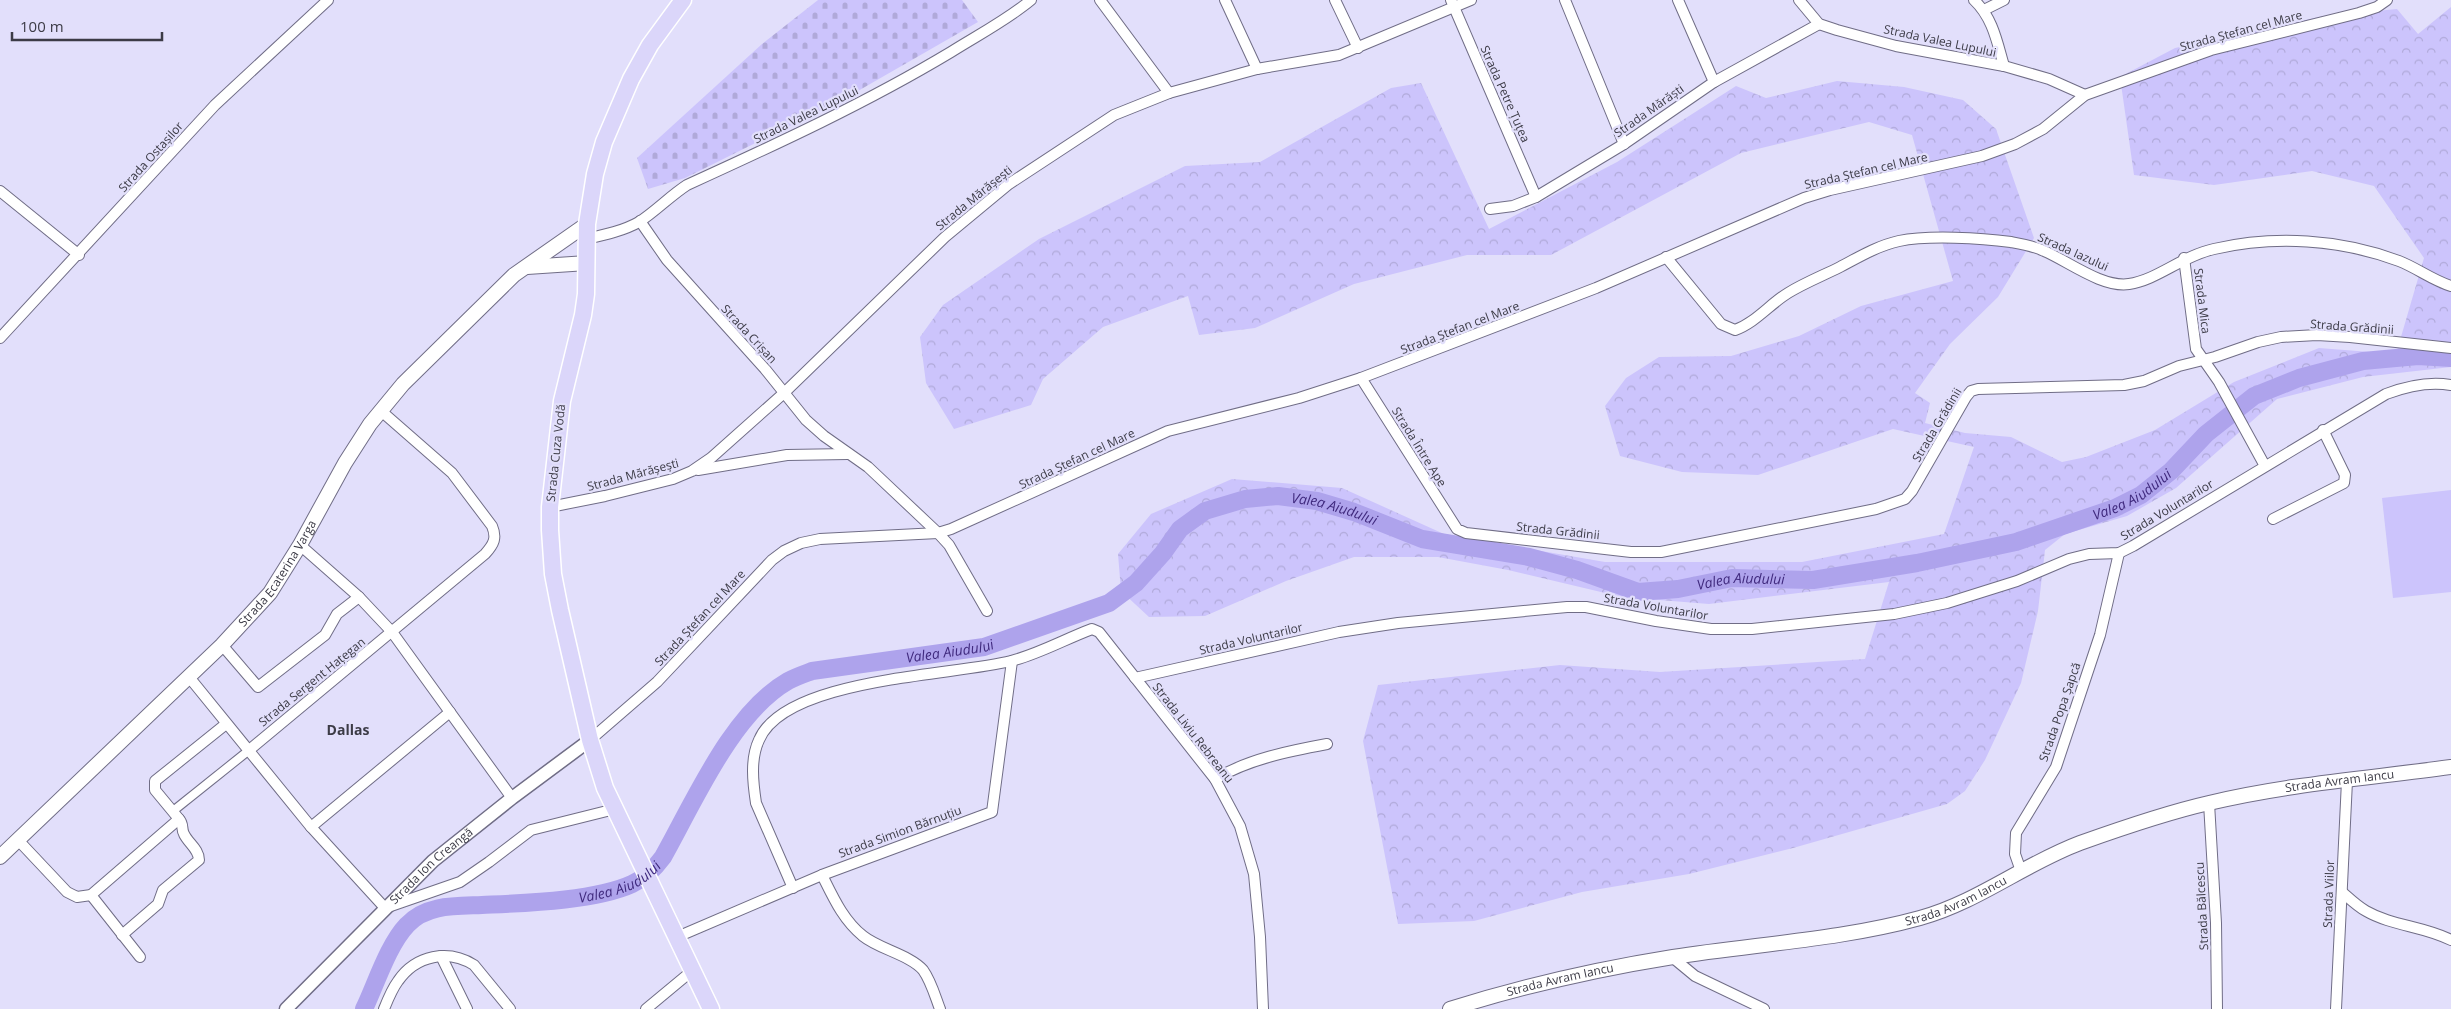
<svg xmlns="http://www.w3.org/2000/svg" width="2451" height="1009" viewBox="0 0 2451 1009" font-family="'Open Sans',sans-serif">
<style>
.green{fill:#ccc4fc}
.forest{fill:url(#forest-crowns)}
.cemetery{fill:url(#cemetery-stones)}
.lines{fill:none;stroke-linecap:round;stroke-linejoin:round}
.river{stroke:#aea3ec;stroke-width:18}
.pedestrian-casing{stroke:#706d86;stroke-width:10}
.minor-casing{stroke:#706d86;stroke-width:12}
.tertiary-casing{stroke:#706d86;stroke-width:15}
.secondary-casing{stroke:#706d86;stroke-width:16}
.primary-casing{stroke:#fff;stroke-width:19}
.pedestrian{stroke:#fff;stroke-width:8}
.minor{stroke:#fff;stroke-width:10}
.tertiary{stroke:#fff;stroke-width:12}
.secondary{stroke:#fff;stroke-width:14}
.primary{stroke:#dbd6fa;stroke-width:16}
.labels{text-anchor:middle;stroke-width:4.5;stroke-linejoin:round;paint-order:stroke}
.street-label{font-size:12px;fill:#3c3b46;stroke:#e2dffb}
.water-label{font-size:14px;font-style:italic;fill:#402a7e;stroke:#e2dffb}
.neighbourhood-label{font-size:14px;font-weight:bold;fill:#3c3b46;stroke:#e2dffb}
</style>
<defs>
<pattern id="forest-crowns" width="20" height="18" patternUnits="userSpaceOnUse" patternTransform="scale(1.25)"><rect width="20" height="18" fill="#ccc4fc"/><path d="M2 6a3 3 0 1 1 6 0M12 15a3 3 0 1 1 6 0" fill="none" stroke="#b0a9d9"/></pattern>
<pattern id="cemetery-stones" width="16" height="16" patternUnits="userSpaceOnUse" patternTransform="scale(1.25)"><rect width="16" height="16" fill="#ccc4fc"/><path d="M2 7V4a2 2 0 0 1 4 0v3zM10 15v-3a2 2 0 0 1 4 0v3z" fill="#b0a9d9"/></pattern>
</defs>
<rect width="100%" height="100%" fill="#e2dffb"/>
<path class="green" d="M 2451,490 L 2451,592 L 2393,598 L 2382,498 Z"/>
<path class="forest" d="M 2451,7 L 2451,367 L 2363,377 L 2277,399 L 2176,488 L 2127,516 L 2065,534 L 2045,550 L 2038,611 L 2021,683 L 1985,760 L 1965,791 L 1947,804 L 1793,848 L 1689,874 L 1582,892 L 1474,921 L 1398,924 L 1363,741 L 1378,685 L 1560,665 L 1660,672 L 1865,659 L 1889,582 L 1709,604 L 1622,597 L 1508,570 L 1438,557 L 1354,557 L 1286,581 L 1205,616 L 1149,617 L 1121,591 L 1118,554 L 1151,514 L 1232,479 L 1342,488 L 1444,534 L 1605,562 L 1802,562 L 1944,534 L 1974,447 L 1893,429 L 1758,475 L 1682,472 L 1620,456 L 1605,406 L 1626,378 L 1659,357 L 1731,356 L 1799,336 L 1861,306 L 1953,281 L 1912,135 L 1869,122 L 1741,153 L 1551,255 L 1467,255 L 1354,284 L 1255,328 L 1199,335 L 1188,296 L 1103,327 L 1043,379 L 1031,405 L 954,429 L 926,383 L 920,337 L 943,305 L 1039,239 L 1185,166 L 1260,162 L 1391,88 L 1421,83 L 1489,229 L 1617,162 L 1736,86 L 1766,98 L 1837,81 L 1904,87 L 1963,100 L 1996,129 L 2034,238 L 1998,297 L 1950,344 L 1915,393 L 1930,403 L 1925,423 L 1965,433 L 2011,437 L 2062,462 L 2086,457 L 2155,430 L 2234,382 L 2319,348 L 2396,354 L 2424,258 L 2374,186 L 2312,171 L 2214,185 L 2134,175 L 2120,77 L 2175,48 L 2324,16 L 2397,9 L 2418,34 Z"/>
<path class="cemetery" d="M 818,0 L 962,0 L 978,22 L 844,99 L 685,178 L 648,189 L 637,158 L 762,44 Z"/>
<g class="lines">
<path class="river" id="s1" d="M 364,1009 C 376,984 388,945 407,925 C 426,904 457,906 482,905 C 524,903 595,901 632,884 C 645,878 655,868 663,857 C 694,802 732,713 788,681 C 795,677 804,674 812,671 L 984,647 L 1109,603 L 1136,583 L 1163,553 L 1180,529 L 1205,511 L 1245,499 L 1278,496 L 1317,501 L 1354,512 L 1422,539 L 1529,557 L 1577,570 L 1638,592 L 1678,589 L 1732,578 L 1813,580 L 1917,563 L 2016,542 L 2115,508 L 2141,495 L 2171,471 L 2206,434 L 2254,396 L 2299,378 L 2363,361 L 2418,356 L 2451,358"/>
<g class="pedestrian-casing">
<path id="pedestrian" d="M 173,811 L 248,751"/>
</g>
<g class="minor-casing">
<g id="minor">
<path d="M 1100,0 L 1169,93"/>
<path d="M 1225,0 L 1257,69"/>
<path d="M 1335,0 L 1358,48"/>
<path d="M 1451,0 L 1536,197"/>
<path d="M 1565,0 L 1624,144"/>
<path d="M 1678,0 L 1714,82"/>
<path d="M 1799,0 L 1819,24 L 1837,30 L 1896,46 L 2004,66 L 2049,79 L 2085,95"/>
<path d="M 1974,0 C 1993,18 1997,42 2004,66"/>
<path d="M 1984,10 L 2004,0"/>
<path d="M 0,191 L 79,255"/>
<path d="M 1490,209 L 1513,206 L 1536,197 L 1624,144 L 1714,82 L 1819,24"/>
<path d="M 640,221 L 667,260 L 765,369 L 806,420 L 824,436 L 868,467 L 938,533 L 949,545 L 987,611"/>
<path d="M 586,239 C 604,235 623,231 639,222 C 656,211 670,196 687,185 C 777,144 866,103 951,52 C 978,35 1007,20 1031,0"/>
<path d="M 1666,257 L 1721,324 L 1735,330 C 1755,323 1770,304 1788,293 C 1804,283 1822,276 1840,267 C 1859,257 1877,246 1899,241 C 1928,235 1981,238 2011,242 C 2022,244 2034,246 2044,251 C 2068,261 2102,288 2129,284 C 2157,280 2182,256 2214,249 C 2275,235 2340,239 2399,261 C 2417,268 2432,280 2451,286"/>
<path d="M 2184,258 L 2196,349 L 2219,382 L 2265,466"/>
<path d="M 0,338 L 215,105 L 328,0"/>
<path d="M 1361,378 L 1457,529 L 1466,533 L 1631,552 L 1661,552 L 1876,509 L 1905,499 L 1912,491 L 1966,397 L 1971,391 L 1978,389 L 2124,385 L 2144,381 L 2179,366 L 2215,357 L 2258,342 L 2281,337 L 2317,335 L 2350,337 L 2451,348"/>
<path d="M 698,470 L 787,455 L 848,454"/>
<path d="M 550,507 L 605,496 L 673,479 L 692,471 L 711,458 L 784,393 L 945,237 L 1009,184 L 1114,115 L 1169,93 L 1257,69 L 1339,55 L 1471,0"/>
<path d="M 2273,519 L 2344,483 L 2345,475 L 2323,430"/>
<path d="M 300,545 L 359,597 L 392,632 L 512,798"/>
<path d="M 222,645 L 258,687 L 325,635 L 337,614 L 359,597"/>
<path d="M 189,677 L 311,827 L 385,908 L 460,882 L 489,862 L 531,830 L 615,809"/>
<path d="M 1135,678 L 1339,632 L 1398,623 L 1567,607 L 1586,607 L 1656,621 L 1711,629 L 1752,629 L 1894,614 L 1947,603 L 2017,581 L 2069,559 L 2089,554 L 2119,553 L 2133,546 L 2386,394 C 2407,386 2428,381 2451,385"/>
<path d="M 590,740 L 657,682 L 772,560 L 784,551 L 801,543 L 820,539 L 938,533 L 951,529 L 1168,431 L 1299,398 L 1361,378 L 1596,288 L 1804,198 L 1830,190 L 1982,156 L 2015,144 L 2043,129 L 2085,95 L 2211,50 L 2359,13 L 2377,7 L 2387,0"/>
<path d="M 248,751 L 485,554 C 494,544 497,538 492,526 L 452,473 L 380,410"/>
<path d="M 1215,779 C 1249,759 1289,751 1327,744"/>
<path d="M 2209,803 L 2216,923 L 2217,1009"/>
<path d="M 311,827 L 450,712"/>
<path d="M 18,840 L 67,892 L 77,897 L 91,895 L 179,819 L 155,790 L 155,781 L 226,724"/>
<path d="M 2021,871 L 2015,854 L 2016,833 L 2056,767 L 2100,635 L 2119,553"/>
<path d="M 822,875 C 833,897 843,920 863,936 C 879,949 910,955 923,970 C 931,981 935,996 940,1009"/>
<path d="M 793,888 L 756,803 C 753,783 750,759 759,740 C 785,678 951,676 1011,661 C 1039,654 1065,639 1092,629 L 1099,632 L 1215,779 L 1240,826 L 1254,874 L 1260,937 L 1263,1009"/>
<path d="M 2342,892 C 2350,899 2357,906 2366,911 C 2392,926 2424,926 2451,940"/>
<path d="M 91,895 L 140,957"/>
<path d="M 122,935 L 158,904 L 163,890 L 199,860 C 199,849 188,843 184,834 C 181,829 184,824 179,819"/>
<path d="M 677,937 L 822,875 L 992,812 L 1012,661"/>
<path d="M 441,956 L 467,1009"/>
<path d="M 1672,957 L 1695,976 L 1764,1009"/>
<path d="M 384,1009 C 388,999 392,989 398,981 C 416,955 448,949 474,965 L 510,1009"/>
<path d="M 646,1009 L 693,970"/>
<path d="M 2336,1009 L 2347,781"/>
</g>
</g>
<g class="tertiary-casing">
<g id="tertiary">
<path id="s2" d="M 286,1009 L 433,861 L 512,798 L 590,740"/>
</g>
</g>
<g class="secondary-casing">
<g id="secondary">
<path d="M 527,267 L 587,263"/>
<path id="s3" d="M 0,857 L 222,645 L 270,593 L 300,545 L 345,463 L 370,424 L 403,384 L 514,275 L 587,224"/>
<path id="s4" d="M 1450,1009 C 1523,986 1598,969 1673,957 C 1755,944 1840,940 1920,918 C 1978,902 2024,864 2080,843 C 2122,828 2165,813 2209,803 C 2288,784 2371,778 2451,767"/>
</g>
</g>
<g class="primary-casing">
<path id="primary" d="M 683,0 L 650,45 L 631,79 L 604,142 L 595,174 L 587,224 L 586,294 L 583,315 L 562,401 L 550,507 L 550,530 L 553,574 L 560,610 L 590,740 L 605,788 L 711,1009"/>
</g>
<use href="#pedestrian" class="pedestrian"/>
<use href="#minor" class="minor"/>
<use href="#tertiary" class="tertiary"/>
<use href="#secondary" class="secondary"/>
<use href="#primary" class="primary"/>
</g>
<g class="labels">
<g class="street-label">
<text transform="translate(2241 31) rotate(-15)" y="4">Strada Ștefan cel Mare</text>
<text transform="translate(1940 41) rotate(12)" y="4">Strada Valea Lupului</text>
<text transform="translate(1505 94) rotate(66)" y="4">Strada Petre Țuțea</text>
<text transform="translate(1649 111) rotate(-35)" y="4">Strada Mărăști</text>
<text transform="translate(806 115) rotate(-26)" y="4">Strada Valea Lupului</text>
<text transform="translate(151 157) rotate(-48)" y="4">Strada Ostașilor</text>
<text transform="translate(1866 171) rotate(-13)" y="4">Strada Ștefan cel Mare</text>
<text transform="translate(974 198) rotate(-39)" y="4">Strada Mărășești</text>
<text transform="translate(2073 252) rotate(24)" y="4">Strada Iazului</text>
<text transform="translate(2202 301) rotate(83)" y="4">Strada Mica</text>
<text transform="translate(2352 327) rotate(4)" y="4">Strada Grădinii</text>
<text transform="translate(1460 328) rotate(-21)" y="4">Strada Ștefan cel Mare</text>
<text transform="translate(749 334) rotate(47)" y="4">Strada Crișan</text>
<text transform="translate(1937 425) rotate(-59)" y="4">Strada Grădinii</text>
<text transform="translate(1419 447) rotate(58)" y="4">Strada Între Ape</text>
<text transform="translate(556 453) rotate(-84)" y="4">Strada Cuza Vodă</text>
<text transform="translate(1077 459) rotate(-25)" y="4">Strada Ștefan cel Mare</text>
<text transform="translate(633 475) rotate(-15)" y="4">Strada Mărășești</text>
<text transform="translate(2167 510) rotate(-31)" y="4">Strada Voluntarilor</text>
<text transform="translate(1558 531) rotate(6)" y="4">Strada Grădinii</text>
<text dy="4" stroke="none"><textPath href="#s3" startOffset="398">Strada Ecaterina Varga</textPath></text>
<text transform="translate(1656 607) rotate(10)" y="4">Strada Voluntarilor</text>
<text transform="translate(700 618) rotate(-47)" y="4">Strada Ștefan cel Mare</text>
<text transform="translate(1251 639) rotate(-13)" y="4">Strada Voluntarilor</text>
<text transform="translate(312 682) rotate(-39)" y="4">Strada Sergent Hațegan</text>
<text transform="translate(2060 712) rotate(-71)" y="4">Strada Popa Șapcă</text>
<text transform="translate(1193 733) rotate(52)" y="4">Strada Liviu Rebreanu</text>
<text dy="4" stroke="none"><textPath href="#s4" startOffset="924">Strada Avram Iancu</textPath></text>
<text transform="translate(900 832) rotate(-20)" y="4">Strada Simion Bărnuțiu</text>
<text dy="4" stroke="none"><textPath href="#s2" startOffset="204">Strada Ion Creangă</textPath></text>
<text transform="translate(2329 894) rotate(-88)" y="4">Strada Viilor</text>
<text dy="4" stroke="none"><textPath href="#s4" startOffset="519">Strada Avram Iancu</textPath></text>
<text transform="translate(2202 906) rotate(-93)" y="4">Strada Bălcescu</text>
<text dy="4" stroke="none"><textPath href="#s4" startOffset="114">Strada Avram Iancu</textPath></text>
</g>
<g class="water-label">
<text dy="5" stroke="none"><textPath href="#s1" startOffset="2011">Valea Aiudului</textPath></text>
<text dy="5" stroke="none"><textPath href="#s1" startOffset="1186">Valea Aiudului</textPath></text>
<text dy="5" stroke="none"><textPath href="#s1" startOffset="1606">Valea Aiudului</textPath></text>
<text dy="5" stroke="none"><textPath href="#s1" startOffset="752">Valea Aiudului</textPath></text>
<text dy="5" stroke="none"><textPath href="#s1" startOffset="316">Valea Aiudului</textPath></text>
</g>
<g class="neighbourhood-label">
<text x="348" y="735">Dallas</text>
</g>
</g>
<path d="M12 32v8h150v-8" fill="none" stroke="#3c3b46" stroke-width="2.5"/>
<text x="20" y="32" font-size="15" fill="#3c3b46" stroke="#e2dffb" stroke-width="4" paint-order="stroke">100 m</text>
</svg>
